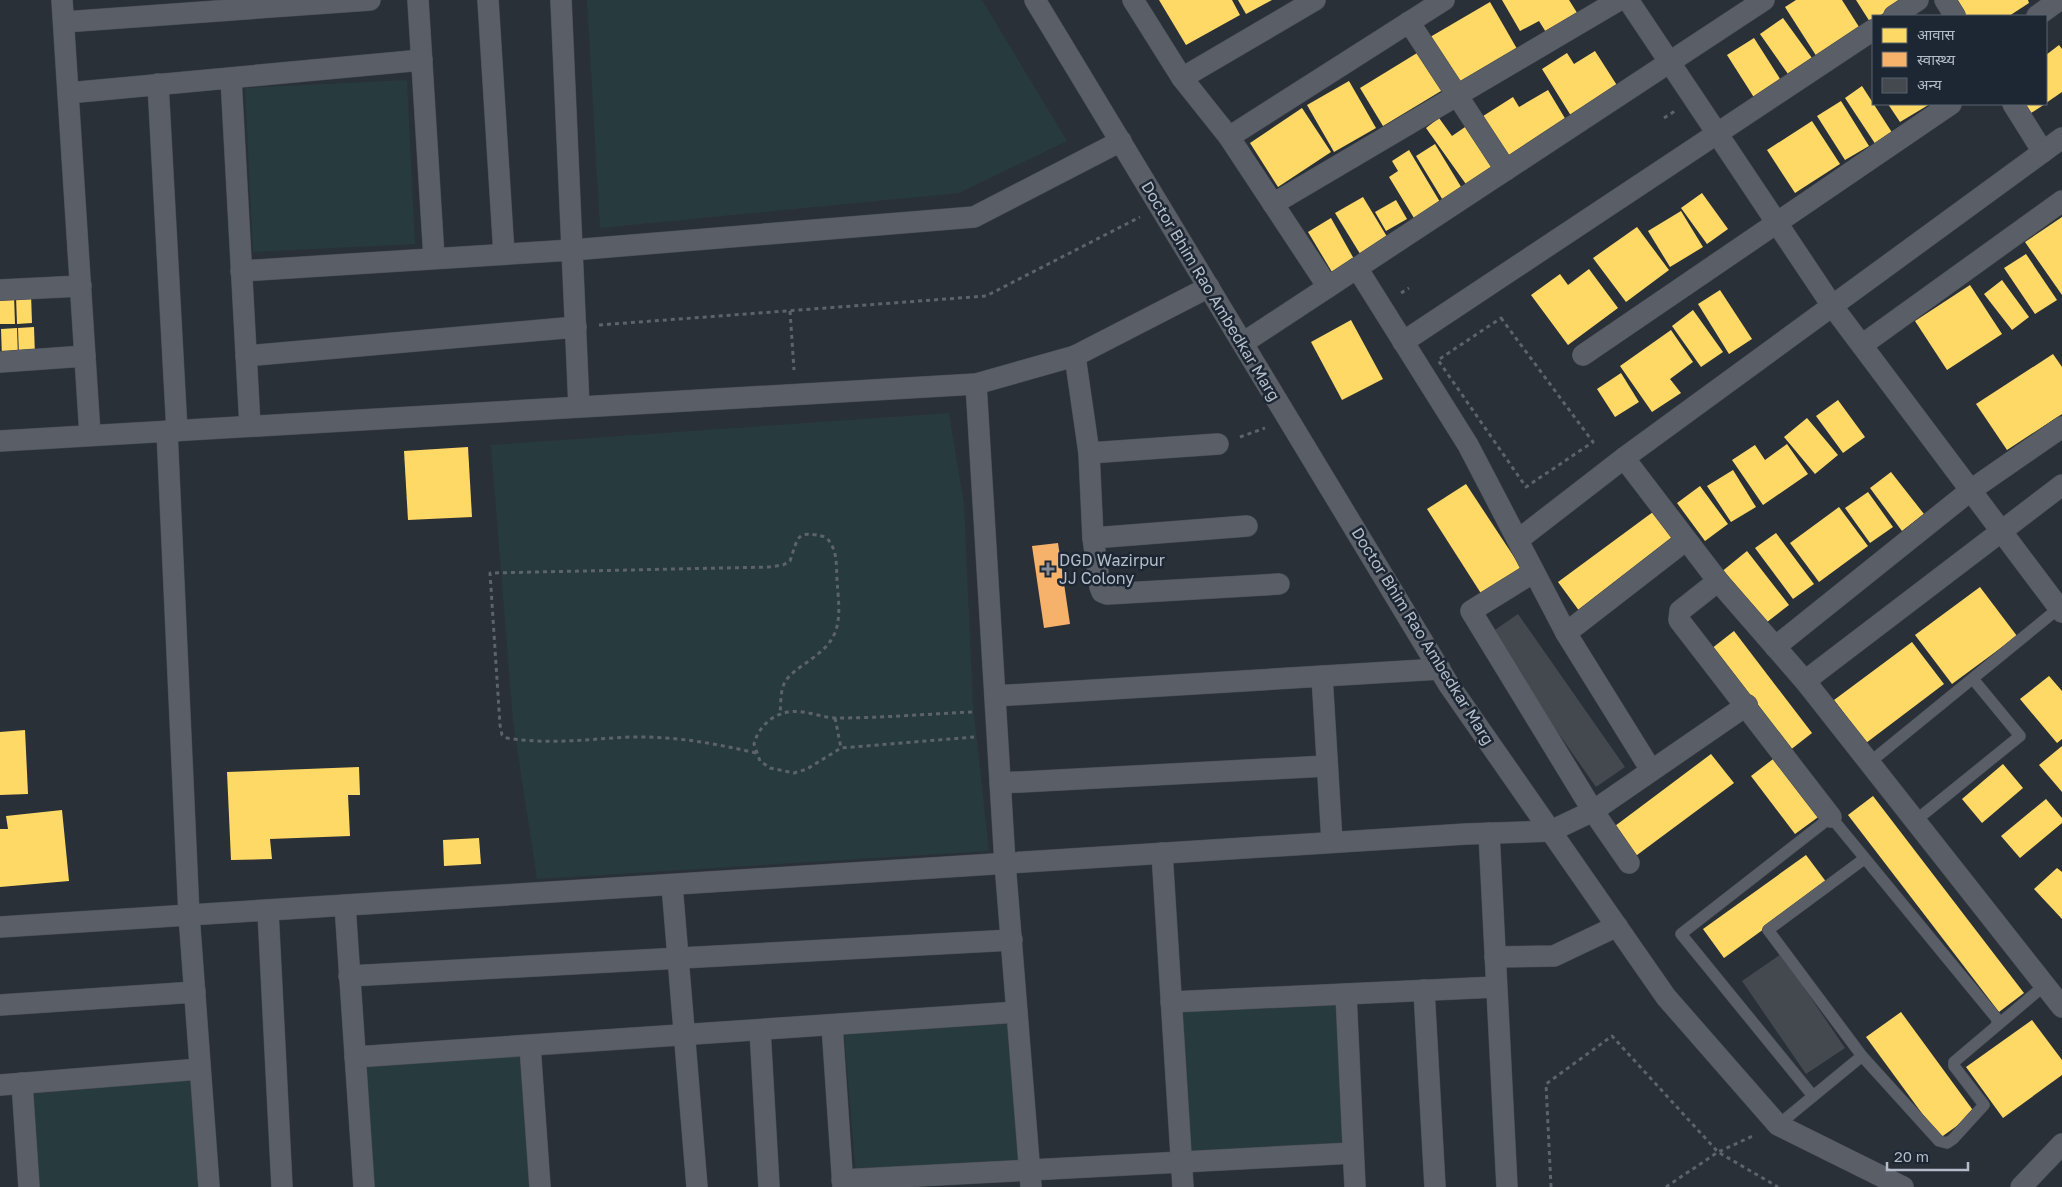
<svg xmlns="http://www.w3.org/2000/svg" width="2062" height="1187" viewBox="0 0 2062 1187" font-family="'Golos Text','Noto Sans Devanagari',sans-serif">
<style>
.green{fill:#273a3e}
.homes{fill:#ffd966}
.health{fill:#f6b26b}
.building{fill:#444950}
.lines{fill:none;stroke-linecap:round;stroke-linejoin:round}
.service-casing{stroke:#484c53;stroke-width:12}
.minor-casing{stroke:#484c53;stroke-width:22}
.path{stroke:#5d636a;stroke-width:3;stroke-dasharray:4 4;stroke-linecap:butt}
.service{stroke:#5a5e66;stroke-width:11}
.minor{stroke:#5a5e66;stroke-width:21}
.poi-dot{fill:#848b96;stroke:#1d2633;stroke-width:2}
.labels{text-anchor:middle;stroke-width:5;stroke-linejoin:round;paint-order:stroke}
.street-label{font-size:16px;fill:#b4bcc9;stroke:#1d2633}
.poi-label{font-size:16px;fill:#b4bcc9;stroke:#1d2633;text-anchor:start}
</style>
<rect width="100%" height="100%" fill="#2a3038"/>
<g class="green">
<path d="M 587,0 L 982,0 L 1067,141 L 959,193 L 600,228 Z"/>
<path d="M 407,80 L 415,244 L 253,252 L 245,88 Z"/>
<path d="M 949,413 L 964,505 L 973,705 L 989,851 L 537,879 L 513,721 L 491,445 Z"/>
<path d="M 1339,999 L 1351,1142 L 1187,1155 L 1176,1012 Z"/>
<path d="M 1007,1020 L 1019,1163 L 856,1176 L 844,1033 Z"/>
<path d="M 523,1054 L 534,1187 L 369,1187 L 360,1066 Z"/>
<path d="M 194,1075 L 203,1187 L 38,1187 L 30,1088 Z"/>
</g>
<g class="homes">
<path d="M 1159,0 L 1232,0 L 1240,15 L 1186,45 Z"/>
<path d="M 1238,0 L 1272,0 L 1246,14 Z"/>
<path d="M 1502,0 L 1569,0 L 1581,19 L 1549,37 L 1539,21 L 1520,31 Z"/>
<path d="M 1796,0 L 1842,0 L 1861,30 L 1817,57 L 1785,7 Z"/>
<path d="M 1856,0 L 1905,0 L 1879,16 L 1873,16 L 1873,20 L 1870,22 Z"/>
<path d="M 1949,0 L 2028,0 L 2029,3 L 2009,16 L 1960,16 Z"/>
<path d="M 1490,2 L 1520,54 L 1455,91 L 1425,40 Z"/>
<path d="M 1783,18 L 1812,58 L 1788,74 L 1760,34 Z"/>
<path d="M 1754,38 L 1782,82 L 1755,99 L 1727,55 Z"/>
<path d="M 2059,45 L 2062,49 L 2062,92 L 2046,103 L 2046,55 Z"/>
<path d="M 1422,50 L 1446,88 L 1383,126 L 1360,88 Z"/>
<path d="M 1595,51 L 1620,90 L 1573,119 L 1542,69 L 1567,53 L 1574,64 Z"/>
<path d="M 1349,81 L 1376,128 L 1334,152 L 1307,105 Z"/>
<path d="M 1862,86 L 1893,134 L 1876,145 L 1845,98 Z"/>
<path d="M 1548,90 L 1569,125 L 1508,162 L 1480,118 L 1513,97 L 1519,107 Z"/>
<path d="M 1841,101 L 1869,146 L 1845,160 L 1817,116 Z"/>
<path d="M 1888,104 L 1930,104 L 1900,122 Z"/>
<path d="M 2020,104 L 2045,104 L 2028,115 Z"/>
<path d="M 1302,108 L 1331,152 L 1278,187 L 1250,143 Z"/>
<path d="M 1439,118 L 1452,136 L 1468,125 L 1498,166 L 1468,187 L 1426,128 Z"/>
<path d="M 1812,121 L 1840,164 L 1795,193 L 1767,150 Z"/>
<path d="M 1435,144 L 1463,190 L 1444,202 L 1416,156 Z"/>
<path d="M 1409,150 L 1443,207 L 1417,223 L 1389,177 L 1398,171 L 1392,161 Z"/>
<path d="M 1702,193 L 1728,229 L 1707,244 L 1681,208 Z"/>
<path d="M 1363,197 L 1389,240 L 1362,257 L 1335,213 Z"/>
<path d="M 1396,200 L 1407,219 L 1386,231 L 1375,212 Z"/>
<path d="M 1681,211 L 1703,247 L 1670,267 L 1648,231 Z"/>
<path d="M 2062,217 L 2062,295 L 2025,242 Z"/>
<path d="M 1331,218 L 1354,259 L 1332,272 L 1308,232 Z"/>
<path d="M 1637,227 L 1669,270 L 1626,302 L 1593,258 Z"/>
<path d="M 2026,254 L 2057,300 L 2035,314 L 2004,268 Z"/>
<path d="M 1589,269 L 1618,308 L 1568,345 L 1531,295 L 1560,274 L 1568,285 Z"/>
<path d="M 2002,280 L 2029,317 L 2012,330 L 1984,294 Z"/>
<path d="M 1970,285 L 2002,334 L 1947,370 L 1915,321 Z"/>
<path d="M 1720,290 L 1752,339 L 1729,354 L 1698,304 Z"/>
<path d="M 31,294 L 32,323 L 17,324 L 16,296 Z"/>
<path d="M 14,295 L 15,324 L 0,324 L 0,296 Z"/>
<path d="M 1693,310 L 1723,352 L 1701,367 L 1672,326 Z"/>
<path d="M 1351,320 L 1383,379 L 1342,400 L 1311,342 Z"/>
<path d="M 34,327 L 35,356 L 19,356 L 18,328 Z"/>
<path d="M 17,328 L 18,357 L 2,358 L 1,329 Z"/>
<path d="M 1671,330 L 1693,362 L 1670,379 L 1681,393 L 1652,412 L 1620,366 Z"/>
<path d="M 2053,354 L 2062,367 L 2062,414 L 2007,450 L 1976,404 Z"/>
<path d="M 1621,373 L 1639,402 L 1615,417 L 1597,389 Z"/>
<path d="M 1838,400 L 1865,437 L 1843,453 L 1816,416 Z"/>
<path d="M 1807,418 L 1838,455 L 1815,474 L 1784,437 Z"/>
<path d="M 1787,444 L 1808,474 L 1763,505 L 1732,460 L 1755,445 L 1765,460 Z"/>
<path d="M 468,447 L 472,517 L 408,520 L 404,451 Z"/>
<path d="M 1733,470 L 1756,507 L 1731,522 L 1707,486 Z"/>
<path d="M 1891,472 L 1924,514 L 1902,531 L 1870,488 Z"/>
<path d="M 1466,484 L 1522,569 L 1482,595 L 1427,509 Z"/>
<path d="M 1700,486 L 1728,524 L 1705,541 L 1677,503 Z"/>
<path d="M 1868,492 L 1893,527 L 1870,543 L 1845,508 Z"/>
<path d="M 1839,507 L 1868,546 L 1819,582 L 1790,543 Z"/>
<path d="M 1657,509 L 1679,539 L 1580,612 L 1558,582 Z"/>
<path d="M 1776,533 L 1814,584 L 1793,599 L 1755,548 Z"/>
<path d="M 1747,551 L 1789,605 L 1762,626 L 1720,573 Z"/>
<path d="M 1980,587 L 2017,636 L 1952,684 L 1915,635 Z"/>
<path d="M 1734,631 L 1812,733 L 1789,751 L 1711,649 Z"/>
<path d="M 1912,642 L 1944,684 L 1866,743 L 1834,700 Z"/>
<path d="M 2049,676 L 2062,691 L 2062,739 L 2057,743 L 2020,699 Z"/>
<path d="M 25,730 L 28,794 L 0,795 L 0,732 Z"/>
<path d="M 2062,746 L 2062,792 L 2039,765 Z"/>
<path d="M 1711,754 L 1734,783 L 1633,858 L 1611,829 Z"/>
<path d="M 1777,756 L 1821,815 L 1795,834 L 1751,776 Z"/>
<path d="M 2003,764 L 2023,788 L 1982,823 L 1962,799 Z"/>
<path d="M 359,767 L 360,795 L 348,795 L 350,836 L 270,839 L 272,859 L 231,860 L 227,772 Z"/>
<path d="M 1873,796 L 2024,993 L 1999,1012 L 1848,815 Z"/>
<path d="M 2046,799 L 2062,818 L 2062,823 L 2020,858 L 2001,836 Z"/>
<path d="M 62,810 L 69,881 L 0,887 L 0,829 L 8,829 L 6,816 Z"/>
<path d="M 479,838 L 481,864 L 444,866 L 443,840 Z"/>
<path d="M 1806,855 L 1827,883 L 1724,958 L 1703,929 Z"/>
<path d="M 2057,868 L 2062,872 L 2062,919 L 2034,889 Z"/>
<path d="M 1901,1012 L 1975,1113 L 1940,1138 L 1866,1037 Z"/>
<path d="M 2032,1020 L 2062,1060 L 2062,1075 L 2003,1118 L 1966,1067 Z"/>
</g>
<path class="health" d="M 1058,543 L 1070,624 L 1044,628 L 1032,546 Z"/>
<g class="building">
<path d="M 1518,614 L 1625,767 L 1596,787 L 1489,634 Z"/>
<path d="M 1781,954 L 1845,1048 L 1806,1074 L 1742,981 Z"/>
</g>
<g class="lines">
<g class="service-casing">
<g id="service">
<path d="M 1869,763 L 2059,608"/>
<path d="M 1915,821 L 2020,736 L 1973,679"/>
<path d="M 1862,1056 L 1939,1141 L 1947,1143 L 1953,1139 L 1984,1105 L 1954,1066 L 1954,1062 L 2045,985"/>
<path d="M 1813,1096 L 1681,934 L 1831,817 L 1997,1019 L 1997,1024"/>
<path d="M 1778,1125 L 1862,1056 L 1768,930 L 1864,859"/>
</g>
</g>
<g class="minor-casing">
<g id="minor">
<path d="M 62,0 L 90,435"/>
<path d="M 418,0 L 434,258"/>
<path d="M 488,0 L 504,254"/>
<path d="M 561,0 L 579,407"/>
<path d="M 1035,0 L 1449,685 L 1666,997 L 1778,1125 L 1903,1187"/>
<path d="M 1133,0 L 1182,78 L 1229,137 L 1328,287"/>
<path d="M 1628,0 L 1833,307 L 2062,612"/>
<path d="M 1945,0 L 1955,16"/>
<path d="M 1894,16 L 1918,0"/>
<path d="M 2037,16 L 2059,0"/>
<path d="M 64,22 L 370,0"/>
<path d="M 1409,22 L 1506,170"/>
<path d="M 231,78 L 250,426"/>
<path d="M 1182,78 L 1315,0"/>
<path d="M 158,84 L 177,431"/>
<path d="M 68,93 L 422,60"/>
<path d="M 2013,104 L 2043,152"/>
<path d="M 1229,137 L 1444,0"/>
<path d="M 1273,204 L 1619,0"/>
<path d="M 1357,268 L 1468,445 L 1566,633 L 1651,770"/>
<path d="M 241,271 L 572,250 L 974,217 L 1121,141"/>
<path d="M 0,290 L 81,286"/>
<path d="M 1403,342 L 1873,30"/>
<path d="M 1243,343 L 1764,0"/>
<path d="M 1862,345 L 2062,201"/>
<path d="M 1583,355 L 1951,104"/>
<path d="M 246,356 L 576,327"/>
<path d="M 1075,356 L 1089,453 L 1093,538 L 1100,587 L 1102,592 L 1107,594 L 1279,584"/>
<path d="M 0,362 L 85,356"/>
<path d="M 976,384 L 1005,863 L 1031,1187"/>
<path d="M 167,431 L 189,915 L 209,1187"/>
<path d="M 0,441 L 976,384 L 1075,356 L 1209,287"/>
<path d="M 1089,453 L 1218,444"/>
<path d="M 1624,458 L 1718,581 L 1805,681 L 2062,1007"/>
<path d="M 1093,538 L 1247,526"/>
<path d="M 1518,540 L 1624,458 L 2062,138"/>
<path d="M 1534,572 L 1471,611 L 1593,811 L 1629,863"/>
<path d="M 1718,581 L 1680,611 L 1679,620 L 1831,817"/>
<path d="M 1566,633 L 1686,540"/>
<path d="M 1775,647 L 1971,490 L 2062,427"/>
<path d="M 1322,676 L 1332,842"/>
<path d="M 1805,681 L 2062,485"/>
<path d="M 995,696 L 1440,669"/>
<path d="M 1000,783 L 1327,766"/>
<path d="M 1489,833 L 1507,1187"/>
<path d="M 1162,853 L 1183,1187"/>
<path d="M 672,885 L 697,1187"/>
<path d="M 345,905 L 364,1187"/>
<path d="M 268,911 L 282,1187"/>
<path d="M 0,927 L 1466,834 L 1551,831 L 1593,811 L 1747,705"/>
<path d="M 1495,957 L 1554,956 L 1617,926"/>
<path d="M 349,976 L 1012,940"/>
<path d="M 1424,990 L 1435,1187"/>
<path d="M 1346,994 L 1355,1187"/>
<path d="M 1171,1002 L 1496,987"/>
<path d="M 0,1005 L 195,992"/>
<path d="M 832,1025 L 843,1187"/>
<path d="M 760,1030 L 769,1187"/>
<path d="M 530,1046 L 540,1187"/>
<path d="M 355,1057 L 1017,1012"/>
<path d="M 22,1083 L 29,1187"/>
<path d="M 0,1085 L 200,1069"/>
<path d="M 842,1180 L 1353,1153"/>
<path d="M 2021,1187 L 2062,1144"/>
</g>
</g>
<g class="path">
<path d="M 1664,118 L 1675,111"/>
<path d="M 1401,293 L 1409,288"/>
<path d="M 790,311 L 794,370"/>
<path d="M 1501,318 L 1593,442 L 1526,487 L 1438,360 Z"/>
<path d="M 599,325 L 986,296 L 1140,217"/>
<path d="M 1240,437 L 1265,428"/>
<path d="M 972,712 C 927,714 882,718 837,718 C 821,718 805,709 788,712 C 771,715 758,728 754,744 L 760,761 L 770,768 L 794,773 L 807,769 L 841,748 L 974,737"/>
<path d="M 835,718 L 841,748"/>
<path d="M 756,753 C 714,743 673,736 630,737 C 588,739 549,745 507,738 L 502,735 L 500,725 L 490,573 L 769,567 L 783,565 L 790,561 C 799,535 796,530 826,537 C 838,550 836,564 837,580 C 838,596 841,614 836,630 C 827,657 792,666 784,684 C 780,693 781,705 780,715"/>
<path d="M 1551,1187 L 1546,1084 L 1612,1036 L 1718,1152 L 1778,1187"/>
<path d="M 1666,1187 L 1718,1152 L 1755,1135"/>
</g>
<use href="#service" class="service"/>
<use href="#minor" class="minor"/>
</g>
<path class="poi-dot" d="M1045.5 561.5h5v5h5v5h-5v5h-5v-5h-5v-5h5z"/>
<g class="labels">
<g class="street-label">
<text transform="translate(1211 291) rotate(59)" y="6">Doctor Bhim Rao Ambedkar Marg</text>
<text transform="translate(1423 636) rotate(58)" y="6">Doctor Bhim Rao Ambedkar Marg</text>
</g>
<g class="poi-label">
<text x="1059" y="566">DGD Wazirpur<tspan x="1059" dy="18">JJ Colony</tspan></text>
</g>
</g>
<rect x="1872" y="15" width="175" height="90" fill="#1d2633" stroke="#59626f"/>
<rect x="1882" y="28" width="25" height="15" fill="#ffd966" stroke="#59626f"/>
<text x="1917" y="40" font-size="15" fill="#b4bcc9">आवास</text>
<rect x="1882" y="52" width="25" height="15" fill="#f6b26b" stroke="#59626f"/>
<text x="1917" y="65" font-size="15" fill="#b4bcc9">स्वास्थ्य</text>
<rect x="1882" y="78" width="25" height="15" fill="#444950" stroke="#59626f"/>
<text x="1917" y="90" font-size="15" fill="#b4bcc9">अन्य</text>
<path d="M1887 1162v8h81v-8" fill="none" stroke="#b4bcc9" stroke-width="2.5"/>
<text x="1894" y="1162" font-size="15" fill="#b4bcc9" stroke="#1d2633" stroke-width="4" paint-order="stroke">20 m</text>
</svg>
